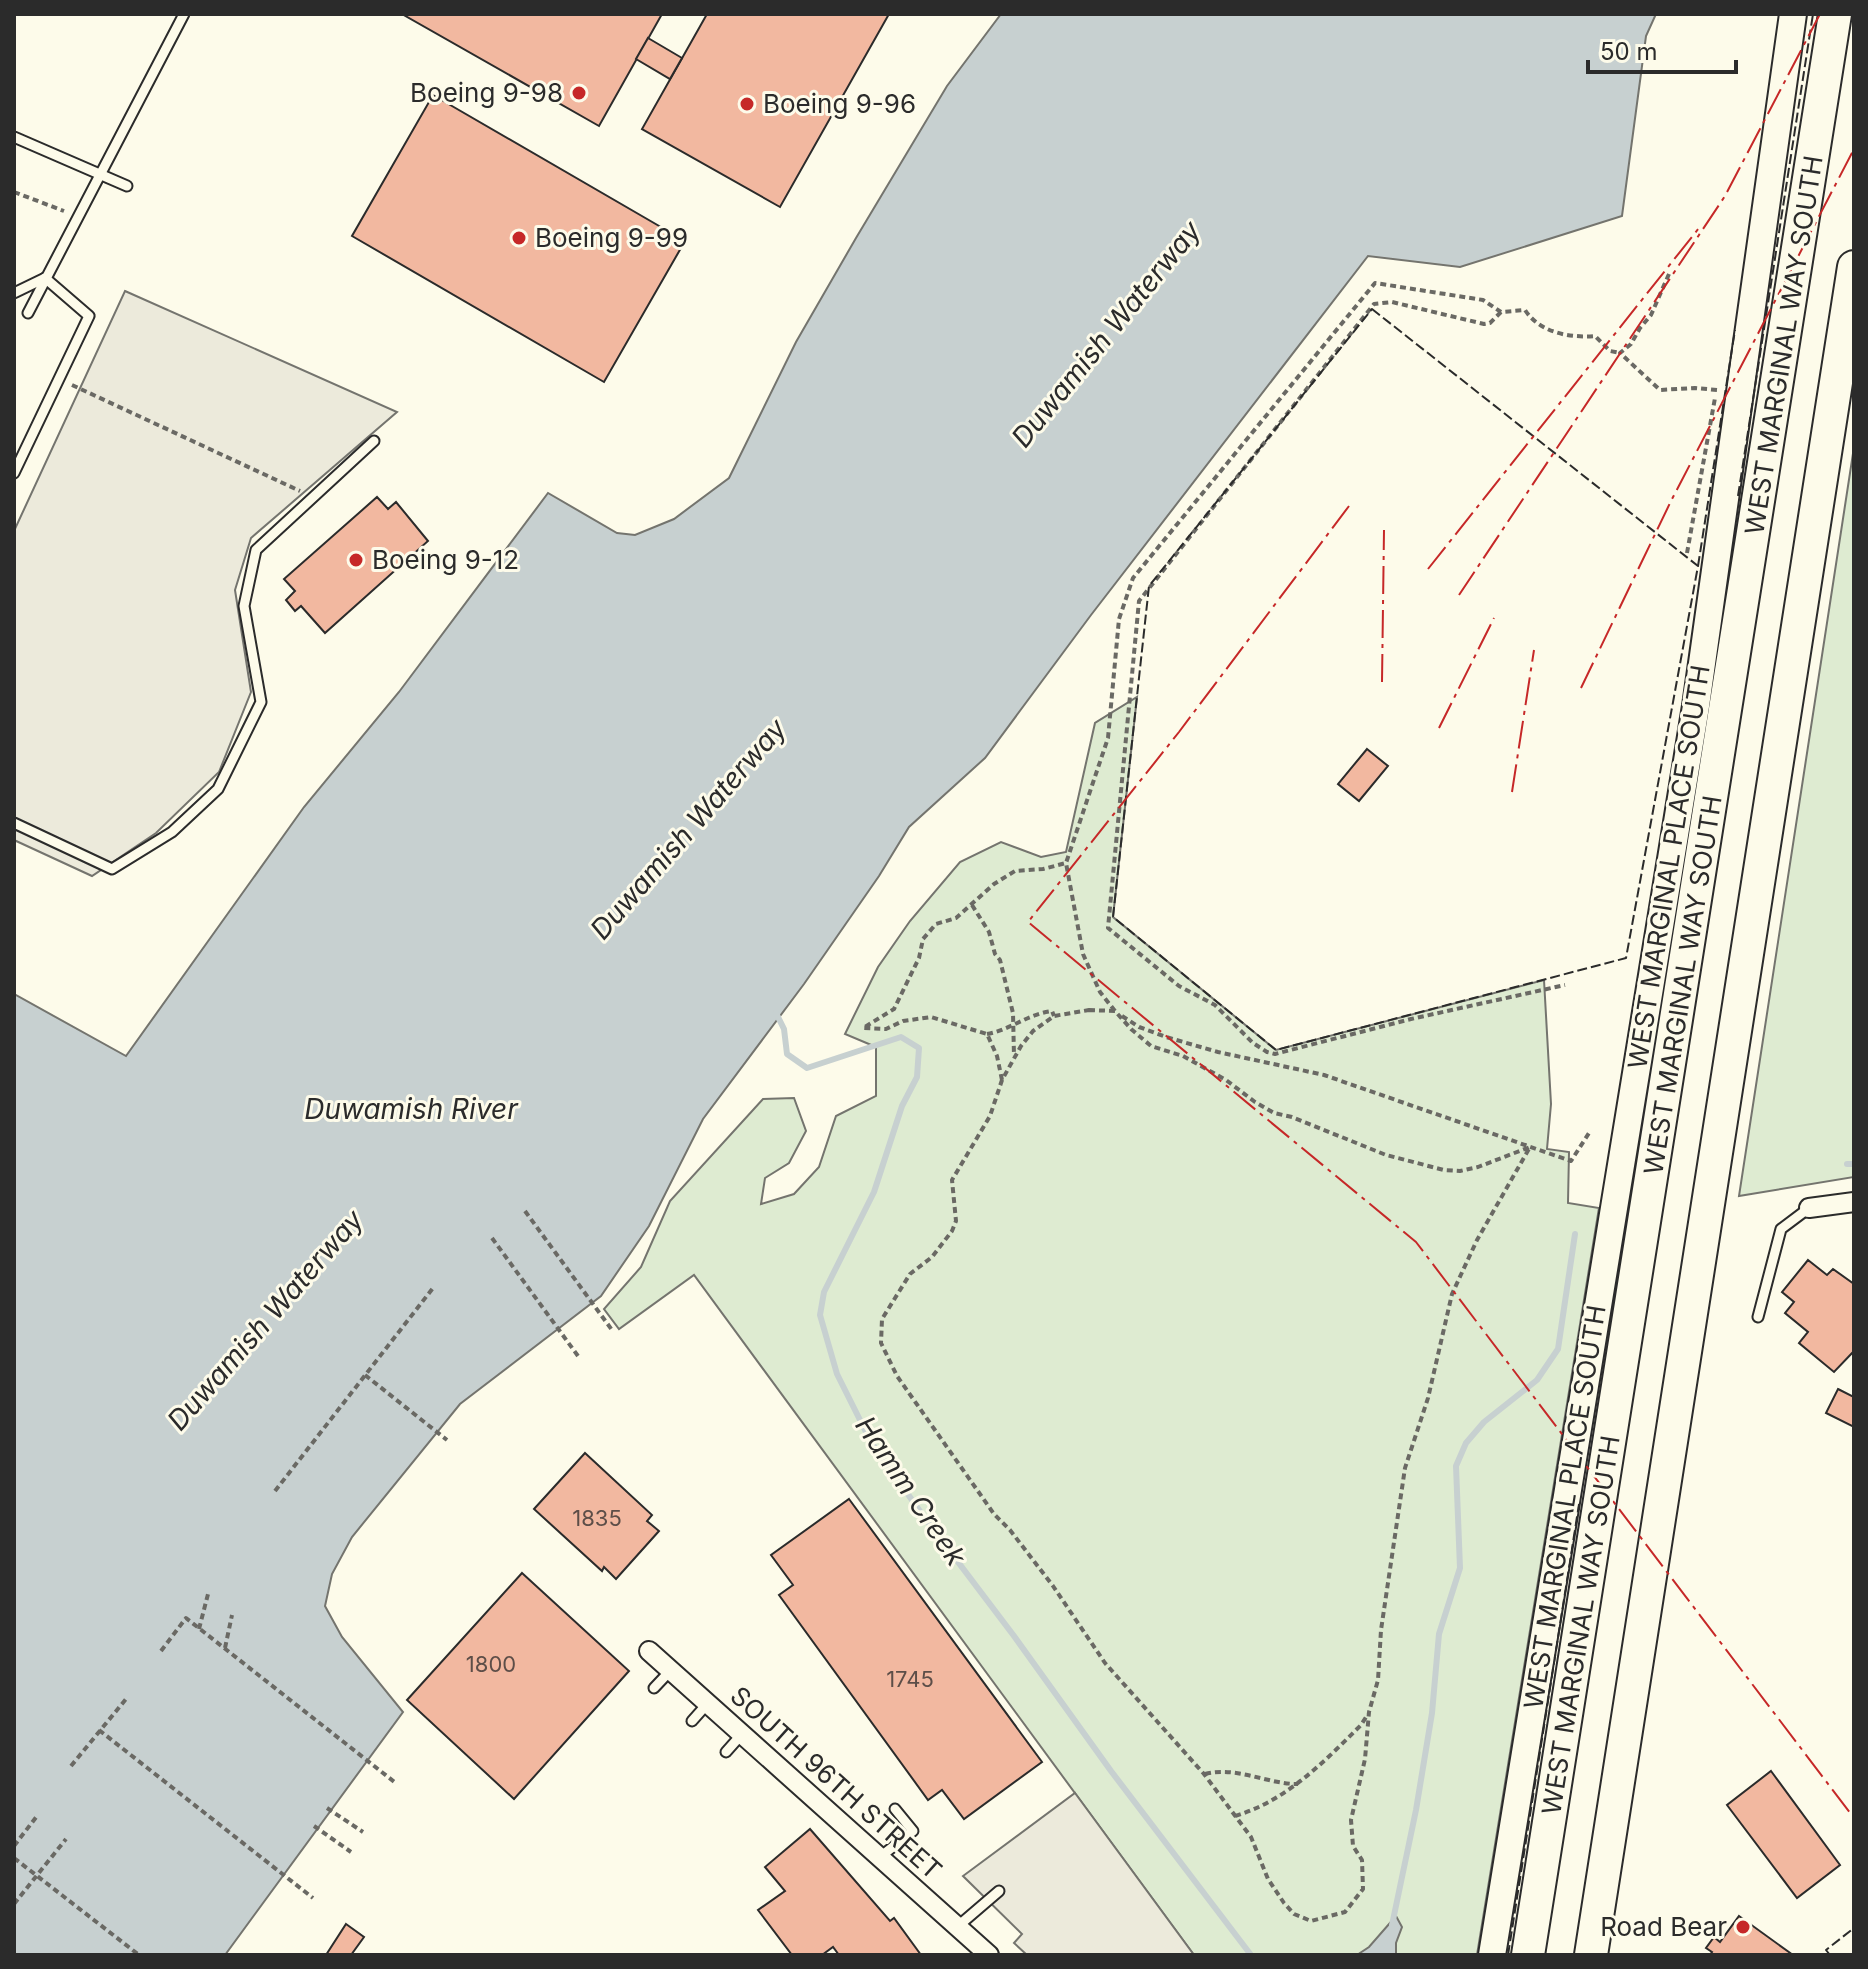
<svg xmlns="http://www.w3.org/2000/svg" width="1868" height="1969" viewBox="0 0 1868 1969" font-family="Inter,sans-serif">
<style>
.green{fill:#deebd1;stroke:#74746e;stroke-width:2}
.parking{fill:#eceadb;stroke:#74746e;stroke-width:2}
.water{fill:#c7d0d0;stroke:#74746e;stroke-width:2}
.lines{fill:none;stroke-linecap:round;stroke-linejoin:round}
.stream{stroke:#c7d0d0;stroke-width:6}
.building{fill:#f2b8a0;stroke:#2b2b2b;stroke-width:2}
.lane-casing{stroke:#2b2b2b;stroke-width:13}
.street-casing{stroke:#2b2b2b;stroke-width:22}
.secondary-casing{stroke:#2b2b2b;stroke-width:30}
.highway-casing{stroke:#2b2b2b;stroke-width:36}
.path{stroke:#6a6964;stroke-width:4;stroke-dasharray:6 4;stroke-linecap:butt}
.lane{stroke:#fdfbea;stroke-width:9}
.street{stroke:#fdfbea;stroke-width:18}
.secondary{stroke:#fdfbea;stroke-width:26}
.highway{stroke:#fdfbea;stroke-width:32}
.fence{stroke:#2b2b2b;stroke-width:2;stroke-dasharray:10 4;stroke-linecap:butt}
.power{stroke:#c62828;stroke-width:2;stroke-dasharray:28 6 4 6;stroke-linecap:butt}
.poi-dot{fill:#c62828;stroke:#fdfbea;stroke-width:3}
.labels{text-anchor:middle;stroke-width:6;stroke-linejoin:round;paint-order:stroke}
.number-label{font-size:22px;fill:#5d4e48}
.poi-label{font-size:26px;fill:#2b2b2b;stroke:#fdfbea;text-anchor:start}
.street-label{font-size:26px;fill:#2b2b2b;stroke:#fdfbea}
.water-label{font-size:28px;font-style:italic;fill:#2b2b2b;stroke:#fdfbea}
</style>
<rect width="100%" height="100%" fill="#fdfbea"/>
<g class="green">
<path d="M 1854,447 L 1854,1177 L 1739,1196 Z"/>
<path d="M 1137,697 L 1113,917 L 1276,1050 L 1544,980 L 1551,1104 L 1547,1149 L 1569,1152 L 1568,1203 L 1599,1208 L 1477,1955 L 1194,1955 L 694,1275 L 619,1329 L 604,1309 L 641,1267 L 670,1201 L 763,1099 L 794,1098 L 806,1131 L 789,1163 L 765,1178 L 761,1204 L 794,1194 L 819,1167 L 836,1116 L 876,1096 L 876,1047 L 845,1034 L 878,967 L 910,921 L 960,862 L 1001,842 L 1041,857 L 1066,852 L 1095,723 Z"/>
</g>
<g class="parking">
<path d="M 125,291 L 397,412 L 251,538 L 235,590 L 251,692 L 219,772 L 156,833 L 92,876 L 14,840 L 14,531 Z"/>
<path d="M 1075,1793 L 1194,1955 L 1027,1955 L 1014,1943 L 1022,1934 L 963,1876 Z"/>
</g>
<g class="water">
<path d="M 1001,14 L 1656,14 L 1646,36 L 1622,216 L 1460,267 L 1368,256 L 1091,615 L 985,758 L 909,827 L 879,876 L 804,984 L 703,1119 L 649,1226 L 601,1296 L 460,1404 L 352,1537 L 332,1574 L 325,1606 L 342,1637 L 403,1712 L 225,1955 L 14,1955 L 14,994 L 126,1056 L 304,807 L 399,692 L 548,493 L 617,533 L 635,535 L 674,519 L 729,478 L 796,342 L 856,238 L 947,86 Z"/>
<path d="M 1396,1916 L 1402,1927 L 1396,1943 L 1396,1955 L 1357,1955 L 1369,1947 Z"/>
</g>
<g class="lines">
<g class="stream">
<path d="M 776,1013 L 784,1029 L 787,1054 L 807,1068 L 901,1037 L 919,1048 L 917,1077 L 902,1106 L 874,1192 L 824,1292 L 820,1315 L 837,1374 L 871,1442 L 924,1517 L 1014,1636 L 1111,1771 L 1251,1955"/>
<path d="M 1847,1164 L 1854,1164"/>
<path d="M 1392,1925 L 1416,1810 L 1432,1713 L 1439,1634 L 1460,1568 L 1456,1466 L 1466,1443 L 1484,1422 L 1537,1380 L 1558,1349 L 1575,1234"/>
</g>
</g>
<g class="building">
<path d="M 402,14 L 662,14 L 599,126 Z"/>
<path d="M 707,14 L 889,14 L 780,207 L 642,129 Z"/>
<path d="M 648,38 L 682,58 L 670,79 L 636,59 Z"/>
<path d="M 433,95 L 685,241 L 604,382 L 352,236 Z"/>
<path d="M 377,497 L 388,509 L 396,502 L 428,541 L 325,633 L 301,606 L 295,611 L 286,600 L 295,591 L 284,579 Z"/>
<path d="M 1367,749 L 1388,766 L 1359,801 L 1338,784 Z"/>
<path d="M 1808,1260 L 1827,1275 L 1833,1269 L 1854,1284 L 1854,1351 L 1834,1372 L 1799,1343 L 1808,1332 L 1785,1313 L 1794,1302 L 1782,1292 Z"/>
<path d="M 1838,1389 L 1854,1397 L 1854,1427 L 1826,1413 Z"/>
<path d="M 585,1453 L 652,1515 L 647,1521 L 659,1531 L 616,1579 L 604,1567 L 602,1571 L 534,1509 Z"/>
<path d="M 849,1499 L 1042,1762 L 964,1819 L 942,1790 L 928,1800 L 779,1595 L 793,1585 L 771,1555 Z"/>
<path d="M 522,1573 L 629,1671 L 514,1799 L 407,1700 Z"/>
<path d="M 1771,1771 L 1840,1865 L 1797,1898 L 1727,1805 Z"/>
<path d="M 810,1829 L 890,1921 L 894,1918 L 921,1955 L 839,1955 L 833,1947 L 822,1955 L 792,1955 L 758,1910 L 785,1891 L 765,1867 Z"/>
<path d="M 1739,1916 L 1793,1955 L 1710,1955 L 1712,1952 L 1706,1948 L 1714,1937 L 1720,1942 Z"/>
<path d="M 346,1924 L 364,1937 L 351,1955 L 326,1955 Z"/>
</g>
<g class="lines">
<g class="lane-casing">
<g id="lane">
<path d="M 14,137 L 127,186"/>
<path d="M 14,293 L 45,278"/>
<path d="M 28,313 L 184,14"/>
<path d="M 14,473 L 89,316 L 45,278"/>
<path d="M 14,823 L 112,869 L 172,832 L 218,789 L 261,702 L 244,606 L 256,550 L 374,441"/>
<path d="M 1758,1317 L 1781,1229 L 1809,1208"/>
<path d="M 654,1688 L 671,1670"/>
<path d="M 692,1721 L 708,1703"/>
<path d="M 726,1752 L 742,1734"/>
<path d="M 880,1857 L 913,1831 L 895,1809"/>
<path d="M 957,1927 L 999,1891"/>
</g>
</g>
<g class="street-casing">
<g id="street">
<path d="M 1809,1208 L 1854,1202"/>
<path d="M 649,1651 L 989,1955"/>
</g>
</g>
<g class="secondary-casing">
<path id="secondary" d="M 1492,1955 L 1696,706 L 1793,14"/>
</g>
<g class="highway-casing">
<g id="highway">
<path d="M 1528,1955 L 1835,14"/>
<path d="M 1591,1955 C 1680,1393 1765,829 1854,267"/>
</g>
</g>
<g class="path">
<path d="M 14,192 L 64,211"/>
<path d="M 1669,274 L 1651,315 L 1640,328 L 1631,344 L 1620,353 L 1660,390 L 1695,388 L 1717,390"/>
<path d="M 1501,312 L 1490,323 L 1484,324 L 1392,302 L 1374,304 L 1139,601 L 1108,928 L 1179,986 L 1215,1005 L 1253,1043 L 1267,1052 L 1275,1054 L 1411,1019 L 1565,985"/>
<path d="M 72,385 L 300,491"/>
<path d="M 1687,553 L 1715,398"/>
<path d="M 972,905 L 989,932 L 995,954 L 1000,960 L 1013,1013 L 1014,1056"/>
<path d="M 1089,1010 L 1115,1011 L 1131,1029 L 1151,1046 L 1183,1056 L 1226,1080 L 1255,1102 L 1274,1113 L 1292,1117 L 1386,1155 L 1444,1170 L 1460,1171 L 1478,1167 L 1530,1147 L 1477,1240 L 1452,1294 L 1428,1398 L 1405,1468 L 1381,1630 L 1378,1680 L 1369,1712 L 1365,1759 L 1351,1820 L 1353,1846 L 1362,1860 L 1363,1889 L 1345,1912 L 1311,1921 L 1294,1914 L 1284,1903 L 1268,1879 L 1251,1837 L 1204,1774 L 1105,1663 L 1053,1586 L 1010,1530 L 994,1514 L 897,1376 L 881,1343 L 882,1319 L 910,1274 L 932,1257 L 952,1231 L 956,1221 L 952,1180 L 990,1116 L 1002,1080 L 1021,1046 L 1033,1031 L 1054,1016 Z"/>
<path d="M 1115,1011 L 1100,992 L 1083,954 L 1066,863 L 1108,738 L 1119,619 L 1133,578 L 1375,283 L 1483,300 L 1501,312 L 1525,310 C 1540,333 1570,338 1595,336 L 1610,351 L 1620,353"/>
<path d="M 1122,1016 L 1139,1027 L 1166,1037 L 1218,1052 L 1324,1075 L 1571,1161 L 1589,1133"/>
<path d="M 987,1034 C 1010,1030 1028,1014 1052,1011 L 1054,1016"/>
<path d="M 1002,1080 L 997,1056 L 987,1034 L 931,1017 L 903,1021 L 886,1029 L 863,1028 L 894,1009 L 919,958 L 923,939 L 936,924 L 956,918 L 994,884 L 1015,871 L 1043,869 L 1066,863"/>
<path d="M 525,1211 L 612,1330"/>
<path d="M 492,1238 L 578,1356"/>
<path d="M 365,1375 L 447,1440"/>
<path d="M 275,1491 L 433,1288"/>
<path d="M 199,1629 L 208,1594"/>
<path d="M 225,1648 L 232,1615"/>
<path d="M 161,1651 L 186,1618 L 397,1784"/>
<path d="M 99,1730 L 313,1898"/>
<path d="M 71,1766 L 126,1699"/>
<path d="M 1205,1774 C 1238,1766 1266,1784 1298,1784"/>
<path d="M 327,1808 L 363,1832"/>
<path d="M 1235,1816 C 1286,1801 1324,1762 1361,1725 L 1368,1714"/>
<path d="M 314,1826 L 351,1852"/>
<path d="M 14,1846 L 37,1816"/>
<path d="M 14,1858 L 139,1955"/>
<path d="M 14,1904 L 66,1839"/>
</g>
<use href="#lane" class="lane"/>
<use href="#street" class="street"/>
<use href="#secondary" class="secondary"/>
<use href="#highway" class="highway"/>
<g class="fence">
<path d="M 1372,309 L 1698,566 L 1626,958 L 1276,1050 L 1113,917 L 1149,586 Z"/>
<path d="M 1738,496 L 1813,14"/>
<path d="M 1698,566 L 1735,330"/>
<path d="M 1508,1955 L 1579,1504"/>
<path d="M 1830,1955 L 1826,1950 L 1854,1928"/>
</g>
<g class="power">
<path d="M 1349,506 L 1179,732 L 1028,922 L 1416,1242 L 1854,1818"/>
<path d="M 1428,569 L 1699,228"/>
<path d="M 1459,595 L 1725,196 L 1820,14"/>
<path d="M 1382,682 L 1384,530"/>
<path d="M 1581,688 L 1671,501 L 1854,149"/>
<path d="M 1439,728 L 1494,618"/>
<path d="M 1512,792 L 1534,650"/>
</g>
</g>
<g class="poi-dot">
<circle cx="579" cy="93" r="8"/>
<circle cx="747" cy="104" r="8"/>
<circle cx="519" cy="238" r="8"/>
<circle cx="356" cy="560" r="8"/>
<circle cx="1743" cy="1927" r="8"/>
</g>
<g class="labels">
<g class="number-label">
<text x="597" y="1526">1835</text>
<text x="491" y="1672">1800</text>
<text x="910" y="1687">1745</text>
</g>
<g class="poi-label">
<text x="563" y="102" text-anchor="end">Boeing 9-98</text>
<text x="763" y="113">Boeing 9-96</text>
<text x="535" y="247">Boeing 9-99</text>
<text x="372" y="569">Boeing 9-12</text>
<text x="1727" y="1936" text-anchor="end">Road Bear</text>
</g>
<g class="street-label">
<text transform="translate(1784 345) rotate(-81)" y="9">WEST MARGINAL WAY SOUTH</text>
<text transform="translate(1669 867) rotate(-81)" y="9">WEST MARGINAL PLACE SOUTH</text>
<text transform="translate(1683 985) rotate(-81)" y="9">WEST MARGINAL WAY SOUTH</text>
<text transform="translate(1565 1507) rotate(-81)" y="9">WEST MARGINAL PLACE SOUTH</text>
<text transform="translate(1581 1625) rotate(-81)" y="9">WEST MARGINAL WAY SOUTH</text>
<text transform="translate(836 1783) rotate(42)" y="9">SOUTH 96TH STREET</text>
</g>
<g class="water-label">
<text transform="translate(1106 334) rotate(-51)" y="10">Duwamish Waterway</text>
<text transform="translate(688 829) rotate(-49)" y="10">Duwamish Waterway</text>
<text x="411" y="1119">Duwamish River</text>
<text transform="translate(265 1320) rotate(-49)" y="10">Duwamish Waterway</text>
<text transform="translate(911 1491) rotate(56)" y="10">Hamm Creek</text>
</g>
</g>
<rect width="1868" height="1969" fill="none" stroke="#2b2b2b" stroke-width="32"/>
<path d="M1588 60v12h148v-12" fill="none" stroke="#2b2b2b" stroke-width="4"/>
<text x="1600" y="60" font-size="24" fill="#2b2b2b" stroke="#fdfbea" stroke-width="6" paint-order="stroke">50 m</text>
</svg>
